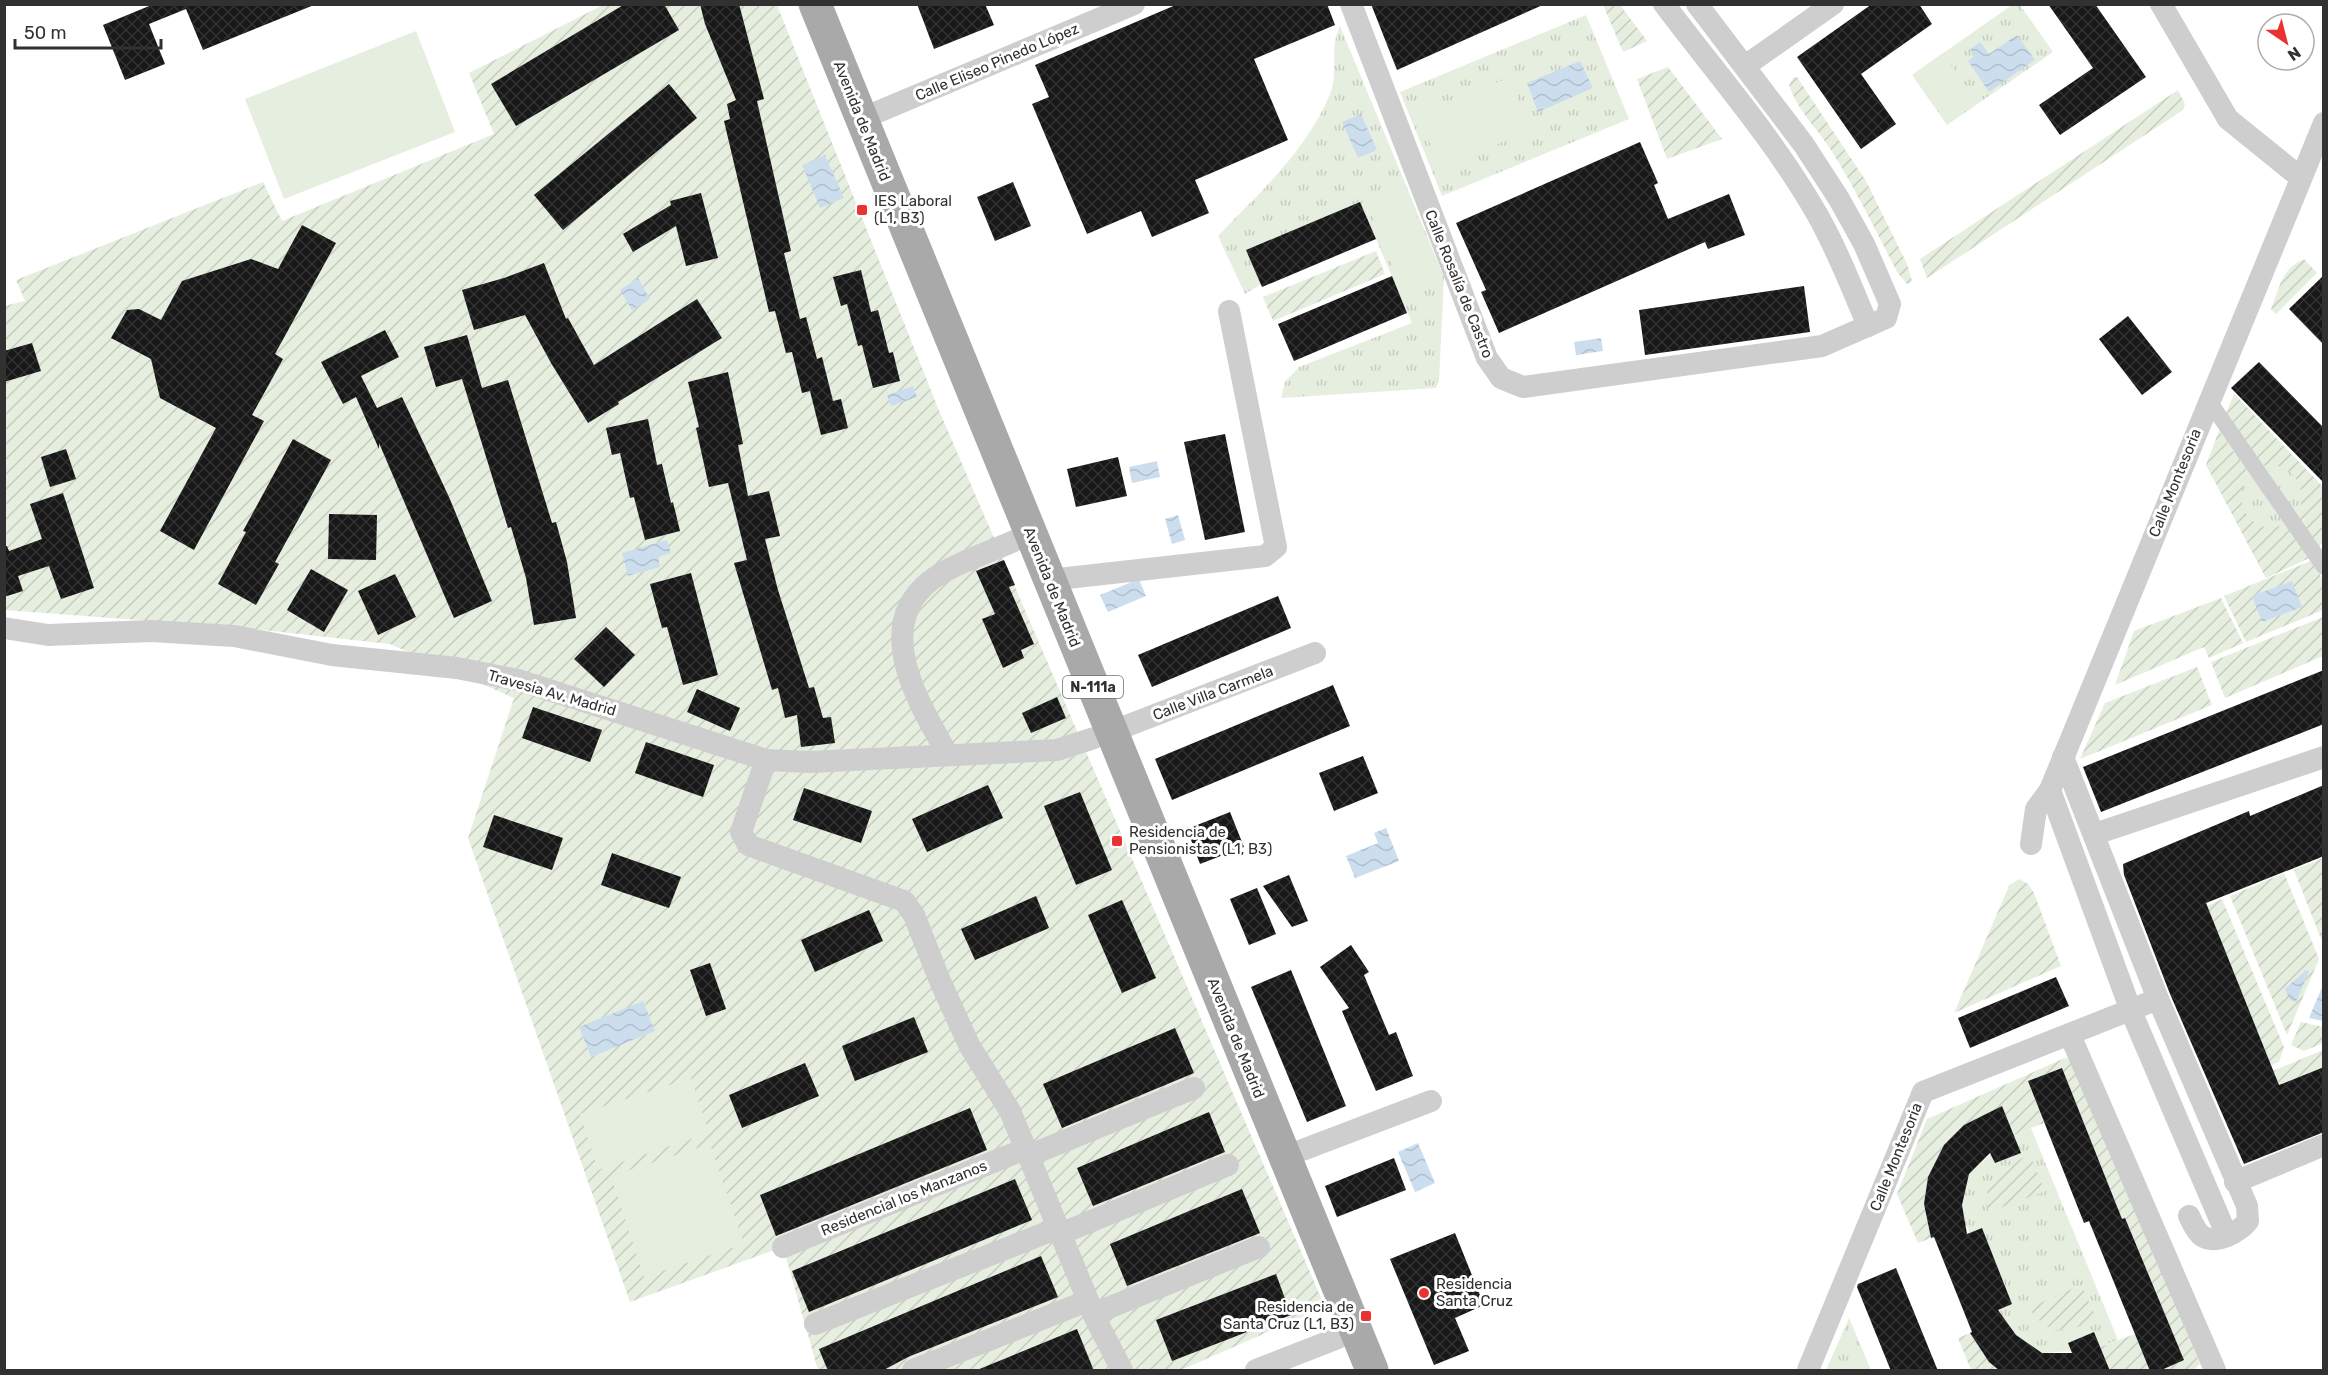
<svg xmlns="http://www.w3.org/2000/svg" width="2328" height="1375" viewBox="0 0 2328 1375" font-family="Rubik,sans-serif">
<style>
.grass{fill:url(#grass-tufts)}
.garden{fill:url(#garden-furrows)}
.pitch{fill:#e6eedf}
.water{fill:url(#water-waves)}
.building{fill:url(#building-cross-hatch)}
.lines{fill:none;stroke-linecap:round;stroke-linejoin:round}
.pedestrian{stroke:#cecece;stroke-width:16}
.minor{stroke:#cecece;stroke-width:22}
.primary{stroke:#a9a9a9;stroke-width:33}
.poi-dot{fill:#e93332;stroke:#fff;stroke-width:2}
.labels{text-anchor:middle;stroke-width:6;stroke-linejoin:round;paint-order:stroke}
.shield{fill:#fff;stroke:#6f6f6f;stroke-width:1.5}
.shield-label{font-size:14px;font-weight:bold;fill:#313131}
.street-label{font-size:15px;fill:#313131;stroke:#fff}
.poi-label{font-size:15px;fill:#313131;stroke:#fff;text-anchor:start}
</style>
<defs>
<pattern id="grass-tufts" width="24" height="20" patternUnits="userSpaceOnUse" patternTransform="scale(1.5)"><rect width="24" height="20" fill="#e6eedf"/><path d="M3 7l-1-3M5 7V3M7 7l1-3M15 17l-1-3M17 17v-4M19 17l1-3" fill="none" stroke="#c6cdc0"/></pattern>
<pattern id="garden-furrows" width="10" height="10" patternUnits="userSpaceOnUse" patternTransform="scale(1.5)"><rect width="10" height="10" fill="#e6eedf"/><path d="M-1 1l2-2M0 10L10 0M9 11l2-2" fill="none" stroke="#c6cdc0"/></pattern>
<pattern id="water-waves" width="16" height="10" patternUnits="userSpaceOnUse" patternTransform="scale(1.5)"><rect width="16" height="10" fill="#ccdeee"/><path d="M0 5q4-4 8 0t8 0" fill="none" stroke="#b0bfcd"/></pattern>
<pattern id="building-cross-hatch" width="8" height="8" patternUnits="userSpaceOnUse" patternTransform="scale(1.5)"><rect width="8" height="8" fill="#181818"/><path d="M0 0l8 8M0 8l8-8" fill="none" stroke="#313131"/></pattern>
</defs>
<rect width="100%" height="100%" fill="#fff"/>
<g class="grass">
<path d="M 2012,5 L 2020,5 L 2053,52 L 1947,125 L 1912,75 Z"/>
<path d="M 1586,15 L 1629,119 L 1442,196 L 1400,92 Z"/>
<path d="M 1340,26 L 1444,277 L 1439,381 L 1436,388 L 1281,398 L 1285,382 L 1299,367 L 1412,323 L 1360,202 L 1261,284 L 1245,294 L 1218,236 C 1260,192 1306,152 1330,94 C 1339,74 1329,47 1340,26 Z"/>
<path d="M 2234,394 L 2323,487 L 2323,541 L 2307,559 L 2266,578 L 2206,465 Z"/>
<path d="M 2031,1128 L 2118,1340 L 2100,1347 L 2094,1332 L 2068,1343 L 2071,1351 L 2042,1353 L 2027,1345 L 2000,1321 L 1982,1228 L 1970,1233 L 1965,1224 L 1962,1205 L 1969,1174 L 1991,1154 L 2021,1153 L 2014,1135 Z"/>
<path d="M 1849,1318 L 1871,1370 L 1826,1370 Z"/>
</g>
<g class="garden">
<path d="M 603,5 L 777,5 L 938,408 L 1325,1307 L 1181,1370 L 818,1370 L 783,1247 L 630,1302 L 468,838 L 514,698 L 390,644 L 246,628 L 5,610 L 4,306 L 25,301 L 16,280 L 263,182 L 282,221 L 494,134 L 469,73 Z"/>
<path d="M 1603,5 L 1620,5 L 1647,41 L 1623,52 Z"/>
<path d="M 1668,67 L 1722,139 L 1667,159 L 1637,79 Z"/>
<path d="M 1797,77 L 1866,181 L 1907,264 L 1912,281 L 1908,284 L 1906,283 L 1897,272 C 1876,231 1856,190 1831,150 C 1817,128 1797,110 1789,85 L 1793,78 Z"/>
<path d="M 2178,90 L 2185,104 L 2183,110 L 1927,278 L 1920,259 Z"/>
<path d="M 1376,251 L 1385,274 L 1273,321 L 1263,297 Z"/>
<path d="M 2304,259 L 2317,273 L 2276,314 L 2271,309 C 2280,287 2281,269 2304,259 Z"/>
<path d="M 2234,394 L 2323,487 L 2323,541 L 2317,548 L 2296,516 C 2312,490 2291,459 2262,466 L 2226,414 Z"/>
<path d="M 2219,431 L 2249,474 C 2227,504 2256,542 2289,522 L 2311,555 L 2307,559 L 2266,578 L 2206,465 Z"/>
<path d="M 2313,560 L 2323,581 L 2323,610 L 2246,642 L 2224,596 Z"/>
<path d="M 2221,598 L 2243,643 L 2209,658 L 2204,647 L 2115,685 L 2134,631 Z"/>
<path d="M 2323,617 L 2323,656 L 2225,698 L 2211,662 Z"/>
<path d="M 2197,667 L 2212,705 L 2080,759 L 2105,703 Z"/>
<path d="M 2323,858 L 2323,944 L 2294,870 Z"/>
<path d="M 2284,873 L 2319,959 L 2287,1035 L 2230,896 Z"/>
<path d="M 2019,879 L 2028,884 L 2034,893 L 2061,966 L 1954,1013 L 2009,886 Z"/>
<path d="M 2222,899 L 2284,1047 L 2279,1062 L 2271,1065 L 2212,919 L 2149,933 Z"/>
<path d="M 2301,1022 L 2323,1027 L 2323,1043 L 2304,1051 L 2291,1045 Z"/>
<path d="M 2323,1050 L 2323,1067 L 2220,1109 L 2215,1095 Z"/>
<path d="M 2065,1058 L 2073,1059 L 2200,1364 L 2194,1370 L 2159,1370 L 2184,1360 L 2125,1218 L 2093,1231 L 2088,1221 L 2118,1209 L 2062,1068 L 2028,1081 L 2044,1123 L 2014,1135 L 2002,1106 L 1964,1125 L 1944,1145 L 1928,1177 L 1924,1204 L 1931,1238 L 1918,1243 L 1897,1194 L 1927,1119 Z"/>
<path d="M 2030,1155 L 2045,1191 L 1989,1212 C 1979,1178 2004,1166 2030,1155 Z"/>
<path d="M 2081,1285 L 2097,1319 C 2068,1332 2050,1339 2029,1308 Z"/>
<path d="M 1970,1333 L 1989,1362 L 2000,1370 L 1971,1370 L 1958,1338 Z"/>
<path d="M 2135,1334 L 2150,1370 L 2110,1370 L 2100,1347 Z"/>
</g>
<g class="pitch">
<path d="M 416,31 L 455,132 L 284,199 L 245,99 Z"/>
<path d="M 1943,53 L 1976,100 L 1948,120 L 1915,73 Z"/>
<path d="M 1509,78 L 1530,131 L 1439,167 L 1418,113 Z"/>
<path d="M 1405,191 L 1439,272 L 1402,288 L 1368,206 Z"/>
<path d="M 691,1078 L 709,1133 L 598,1170 L 580,1114 Z"/>
<path d="M 710,1144 L 744,1244 L 644,1277 L 611,1176 Z"/>
</g>
<g class="water">
<path d="M 2017,35 L 2035,60 L 1989,92 L 1968,61 L 1974,56 L 1970,49 L 1980,42 L 1989,54 Z"/>
<path d="M 1580,61 L 1593,88 L 1538,112 L 1527,83 Z"/>
<path d="M 1361,114 L 1377,150 L 1358,158 L 1342,122 Z"/>
<path d="M 825,155 L 844,198 L 820,208 L 802,165 Z"/>
<path d="M 638,278 L 650,299 L 632,310 L 620,290 Z"/>
<path d="M 1601,338 L 1603,351 L 1576,355 L 1574,342 Z"/>
<path d="M 913,386 L 917,397 L 891,406 L 887,395 Z"/>
<path d="M 1157,461 L 1160,477 L 1132,483 L 1129,467 Z"/>
<path d="M 1178,515 L 1185,540 L 1172,544 L 1165,519 Z"/>
<path d="M 667,540 L 671,553 L 658,557 L 660,567 L 628,576 L 622,553 Z"/>
<path d="M 1139,579 L 1146,596 L 1108,612 L 1100,595 Z"/>
<path d="M 2292,581 L 2302,607 L 2262,622 L 2252,596 Z"/>
<path d="M 1386,828 L 1399,861 L 1355,878 L 1346,856 L 1378,843 L 1374,833 Z"/>
<path d="M 2306,970 L 2309,971 L 2296,1002 L 2290,1000 L 2285,989 Z"/>
<path d="M 2323,985 L 2324,1021 L 2323,1021 L 2309,1018 Z"/>
<path d="M 643,1001 L 655,1031 L 591,1057 L 579,1027 Z"/>
<path d="M 1418,1143 L 1435,1183 L 1415,1192 L 1398,1152 Z"/>
</g>
<g class="building">
<path d="M 154,4 L 314,4 L 314,5 L 203,50 L 186,9 L 149,24 L 165,64 L 125,80 L 103,25 Z"/>
<path d="M 625,4 L 664,4 L 679,30 L 516,126 L 491,84 Z"/>
<path d="M 700,4 L 739,4 L 764,99 L 757,101 L 791,251 L 784,253 L 800,319 L 806,317 L 817,359 L 822,357 L 833,401 L 841,399 L 848,428 L 821,435 L 810,391 L 802,393 L 792,352 L 786,353 L 775,311 L 769,312 L 724,121 L 730,119 L 727,104 L 736,100 L 705,24 Z"/>
<path d="M 917,4 L 985,4 L 994,25 L 934,49 Z"/>
<path d="M 1178,4 L 1327,4 L 1335,25 L 1254,59 L 1288,140 L 1195,180 L 1209,213 L 1152,237 L 1141,211 L 1087,234 L 1032,104 L 1049,97 L 1035,65 Z"/>
<path d="M 1371,4 L 1545,4 L 1397,70 Z"/>
<path d="M 1872,4 L 1919,4 L 1932,24 L 1861,74 L 1896,124 L 1861,149 L 1797,57 Z"/>
<path d="M 2048,4 L 2095,4 L 2146,77 L 2060,135 L 2039,105 L 2093,68 Z"/>
<path d="M 669,84 L 697,118 L 563,230 L 534,195 Z"/>
<path d="M 1640,142 L 1658,183 L 1654,185 L 1668,219 L 1729,194 L 1745,235 L 1708,249 L 1705,242 L 1499,333 L 1481,292 L 1486,290 L 1456,223 Z"/>
<path d="M 1013,182 L 1031,226 L 995,241 L 977,197 Z"/>
<path d="M 701,193 L 718,258 L 686,266 L 676,226 L 633,252 L 623,234 L 671,205 L 670,201 Z"/>
<path d="M 1360,202 L 1376,239 L 1262,287 L 1246,250 Z"/>
<path d="M 302,225 L 336,243 L 275,354 L 283,359 L 252,415 L 264,421 L 194,550 L 160,531 L 216,428 L 160,398 L 151,359 L 111,338 L 127,310 L 139,309 L 161,320 L 182,281 L 251,259 L 278,269 Z"/>
<path d="M 544,263 L 566,319 L 568,318 L 594,365 L 697,299 L 722,338 L 618,402 L 619,404 L 588,423 L 551,363 L 525,315 L 474,330 L 462,290 L 504,278 Z"/>
<path d="M 861,270 L 871,312 L 878,310 L 889,353 L 893,352 L 900,381 L 873,388 L 862,345 L 858,346 L 847,304 L 841,306 L 833,277 Z"/>
<path d="M 2324,275 L 2324,345 L 2289,309 Z"/>
<path d="M 1392,276 L 1407,313 L 1294,361 L 1278,324 Z"/>
<path d="M 1804,286 L 1810,332 L 1645,355 L 1639,310 Z"/>
<path d="M 2128,316 L 2172,372 L 2142,395 L 2099,339 Z"/>
<path d="M 385,330 L 399,357 L 361,376 L 377,408 L 402,397 L 449,497 L 492,601 L 454,618 L 379,443 L 379,449 L 356,397 L 343,404 L 321,362 Z"/>
<path d="M 467,335 L 482,388 L 508,380 L 552,523 L 556,522 L 567,562 L 576,618 L 534,625 L 526,578 L 511,527 L 508,528 L 462,379 L 436,387 L 424,347 Z"/>
<path d="M 32,343 L 41,371 L 4,382 L 4,351 Z"/>
<path d="M 2259,362 L 2324,428 L 2324,483 L 2231,388 Z"/>
<path d="M 728,372 L 743,444 L 738,445 L 748,496 L 769,491 L 780,536 L 765,539 L 778,590 L 809,688 L 814,687 L 823,718 L 831,717 L 835,743 L 801,747 L 797,715 L 785,718 L 778,688 L 772,690 L 734,563 L 747,560 L 728,483 L 709,487 L 696,428 L 699,427 L 688,382 Z"/>
<path d="M 648,419 L 657,465 L 662,464 L 671,503 L 673,502 L 680,531 L 645,540 L 634,497 L 630,498 L 620,453 L 612,455 L 606,428 Z"/>
<path d="M 1225,434 L 1245,532 L 1205,540 L 1184,442 Z"/>
<path d="M 293,439 L 331,460 L 275,562 L 279,564 L 256,605 L 218,584 L 246,532 L 243,531 Z"/>
<path d="M 66,449 L 76,479 L 50,487 L 41,457 Z"/>
<path d="M 1118,457 L 1127,496 L 1076,507 L 1067,469 Z"/>
<path d="M 63,493 L 94,588 L 61,599 L 49,566 L 18,576 L 23,591 L 4,597 L 4,546 L 7,546 L 9,551 L 42,539 L 30,504 Z"/>
<path d="M 329,514 L 377,515 L 376,560 L 328,559 Z"/>
<path d="M 1004,560 L 1015,585 L 1009,587 L 1034,644 L 1021,650 L 1024,658 L 1003,668 L 982,619 L 995,614 L 976,571 Z"/>
<path d="M 311,569 L 348,590 L 324,632 L 287,610 Z"/>
<path d="M 691,573 L 718,675 L 683,685 L 667,627 L 662,628 L 650,584 Z"/>
<path d="M 395,574 L 416,617 L 378,635 L 358,591 Z"/>
<path d="M 1278,596 L 1291,628 L 1152,687 L 1138,655 Z"/>
<path d="M 606,627 L 635,655 L 604,687 L 574,659 Z"/>
<path d="M 2324,670 L 2324,724 L 2101,812 L 2083,767 Z"/>
<path d="M 1333,685 L 1350,726 L 1172,800 L 1155,759 Z"/>
<path d="M 697,689 L 740,708 L 730,731 L 687,712 Z"/>
<path d="M 1057,697 L 1066,718 L 1031,733 L 1022,713 Z"/>
<path d="M 533,707 L 602,730 L 590,762 L 522,738 Z"/>
<path d="M 646,742 L 714,765 L 703,797 L 635,773 Z"/>
<path d="M 1363,756 L 1378,793 L 1334,811 L 1319,773 Z"/>
<path d="M 988,785 L 1003,818 L 927,852 L 912,819 Z"/>
<path d="M 2324,785 L 2324,856 L 2206,903 L 2279,1085 L 2324,1067 L 2324,1132 L 2244,1164 L 2170,994 L 2124,875 L 2123,864 L 2249,811 L 2250,816 Z"/>
<path d="M 804,788 L 872,811 L 861,843 L 793,820 Z"/>
<path d="M 1080,792 L 1112,870 L 1076,885 L 1044,806 Z"/>
<path d="M 1230,812 L 1244,847 L 1200,864 L 1187,829 Z"/>
<path d="M 494,815 L 563,838 L 552,870 L 483,847 Z"/>
<path d="M 612,853 L 681,877 L 669,908 L 601,885 Z"/>
<path d="M 1289,875 L 1308,921 L 1292,927 L 1263,886 Z"/>
<path d="M 1257,888 L 1276,934 L 1249,945 L 1230,899 Z"/>
<path d="M 1036,896 L 1049,928 L 975,960 L 961,929 Z"/>
<path d="M 1122,900 L 1156,978 L 1122,993 L 1088,915 Z"/>
<path d="M 869,910 L 883,941 L 815,972 L 801,940 Z"/>
<path d="M 1351,945 L 1369,972 L 1364,975 L 1389,1035 L 1396,1032 L 1413,1076 L 1376,1091 L 1342,1011 L 1349,1008 L 1320,967 Z"/>
<path d="M 710,963 L 726,1009 L 706,1016 L 690,970 Z"/>
<path d="M 1291,970 L 1346,1106 L 1307,1122 L 1251,987 Z"/>
<path d="M 2056,977 L 2069,1006 L 1970,1048 L 1958,1018 Z"/>
<path d="M 914,1017 L 928,1052 L 855,1081 L 842,1046 Z"/>
<path d="M 1175,1028 L 1194,1073 L 1062,1128 L 1043,1084 Z"/>
<path d="M 805,1063 L 819,1096 L 742,1128 L 729,1095 Z"/>
<path d="M 2062,1068 L 2122,1219 L 2125,1218 L 2184,1360 L 2159,1371 L 2150,1371 L 2089,1221 L 2084,1223 L 2028,1081 Z"/>
<path d="M 2002,1106 L 2021,1153 L 1995,1163 L 1990,1153 L 1969,1174 L 1962,1205 L 1967,1234 L 1982,1228 L 2012,1304 L 1998,1310 L 2016,1335 L 2042,1353 L 2072,1353 L 2068,1343 L 2094,1332 L 2110,1371 L 2000,1371 L 1989,1362 L 1970,1333 L 1972,1332 L 1934,1237 L 1931,1238 L 1924,1204 L 1928,1177 L 1944,1145 L 1964,1125 Z"/>
<path d="M 970,1108 L 987,1150 L 776,1236 L 760,1195 Z"/>
<path d="M 1209,1112 L 1225,1152 L 1093,1206 L 1077,1168 Z"/>
<path d="M 1394,1158 L 1406,1190 L 1337,1217 L 1325,1186 Z"/>
<path d="M 1015,1179 L 1032,1220 L 809,1312 L 792,1271 Z"/>
<path d="M 1242,1189 L 1260,1233 L 1127,1286 L 1110,1244 Z"/>
<path d="M 1455,1233 L 1484,1305 L 1455,1318 L 1469,1351 L 1434,1365 L 1390,1259 Z"/>
<path d="M 1041,1256 L 1058,1297 L 908,1357 L 882,1371 L 828,1371 L 819,1349 Z"/>
<path d="M 1896,1268 L 1938,1371 L 1891,1371 L 1857,1287 L 1858,1284 Z"/>
<path d="M 1276,1274 L 1291,1315 L 1172,1361 L 1156,1320 Z"/>
<path d="M 1077,1329 L 1094,1371 L 977,1371 L 977,1370 Z"/>
</g>
<g class="lines">
<path class="pedestrian" d="M 2209,401 L 2324,567"/>
<g class="minor">
<path d="M 1351,4 L 1487,358 L 1501,378 L 1523,387 L 1822,346 L 1886,318 L 1890,304 L 1864,244 L 1839,199 L 1804,145 L 1697,4"/>
<path d="M 1664,4 C 1716,73 1774,139 1817,214 C 1837,249 1852,288 1868,326"/>
<path d="M 2161,4 L 2228,119 L 2301,178"/>
<path d="M 1745,66 L 1833,4"/>
<path d="M 861,119 L 1134,4"/>
<path d="M 1049,580 L 1265,556 L 1276,547 L 1229,311"/>
<path d="M 4,628 L 48,635 L 151,631 L 234,636 L 332,655 L 457,668 L 518,680 L 766,760 L 810,762 L 1057,750 L 1094,738"/>
<path d="M 1111,732 L 1315,653"/>
<path d="M 948,755 C 920,705 871,628 930,581 C 952,564 988,553 1014,541"/>
<path d="M 2063,757 L 2158,999 L 2247,1206 L 2248,1221 C 2239,1232 2216,1245 2202,1236 C 2196,1232 2192,1222 2189,1216"/>
<path d="M 766,760 L 741,832 L 748,845 L 904,901 L 914,915 L 940,981 L 969,1045 L 1010,1111 L 1096,1320 L 1122,1370"/>
<path d="M 2050,790 L 2131,1011 L 2227,1236"/>
<path d="M 2095,834 L 2324,757"/>
<path d="M 2031,844 L 2036,809 L 2050,790 L 2324,123"/>
<path d="M 2070,1035 L 2215,1370"/>
<path d="M 1028,1156 L 1194,1088"/>
<path d="M 1284,1157 L 1431,1101"/>
<path d="M 2235,1182 L 2324,1145"/>
<path d="M 1060,1234 L 1228,1165"/>
<path d="M 783,1247 L 1025,1149"/>
<path d="M 1093,1314 L 1259,1247"/>
<path d="M 815,1324 L 1058,1228"/>
<path d="M 913,1370 L 1087,1301"/>
<path d="M 1256,1370 L 1338,1338"/>
<path d="M 1808,1370 L 1923,1092 L 2158,999"/>
</g>
<path class="primary" d="M 815,4 L 1372,1370"/>
</g>
<g class="poi-dot">
<rect x="856" y="204" width="12" height="12" rx="3"/>
<rect x="1111" y="835" width="12" height="12" rx="3"/>
<circle cx="1424" cy="1293" r="6"/>
<rect x="1360" y="1310" width="12" height="12" rx="3"/>
</g>
<g class="labels">
<rect class="shield" x="1063" y="676" width="60" height="22" rx="4.5"/>
<g class="shield-label">
<text x="1093" y="692">N-111a</text>
</g>
<g class="street-label">
<text transform="translate(997 62) rotate(-23)" y="5">Calle Eliseo Pinedo López</text>
<text transform="translate(862 121) rotate(68)" y="5">Avenida de Madrid</text>
<text transform="translate(1459 284) rotate(68)" y="5">Calle Rosalía de Castro</text>
<text transform="translate(2175 483) rotate(-68)" y="5">Calle Montesoria</text>
<text transform="translate(1052 587) rotate(68)" y="5">Avenida de Madrid</text>
<text transform="translate(552 693) rotate(16)" y="5">Travesia Av. Madrid</text>
<text transform="translate(1213 693) rotate(-21)" y="5">Calle Villa Carmela</text>
<text transform="translate(1236 1038) rotate(68)" y="5">Avenida de Madrid</text>
<text transform="translate(1896 1157) rotate(-68)" y="5">Calle Montesoria</text>
<text transform="translate(904 1198) rotate(-22)" y="5">Residencial los Manzanos</text>
</g>
<g class="poi-label">
<text x="874" y="206">IES Laboral<tspan x="874" dy="17">(L1, B3)</tspan></text>
<text x="1129" y="837">Residencia de<tspan x="1129" dy="17">Pensionistas (L1, B3)</tspan></text>
<text x="1436" y="1289">Residencia<tspan x="1436" dy="17">Santa Cruz</tspan></text>
<text x="1354" y="1312" text-anchor="end">Residencia de<tspan x="1354" dy="17">Santa Cruz (L1, B3)</tspan></text>
</g>
</g>
<rect width="2328" height="1375" fill="none" stroke="#313131" stroke-width="12"/>
<g transform="translate(2286 42) rotate(145)"><circle r="28" fill="#ffffff" stroke="#adadad" stroke-width="1.5"/>
<path d="M0-4.5L10 22L0 15L-10 22Z" fill="#e93332"/>
<text y="-9" font-size="16" font-weight="bold" text-anchor="middle" fill="#313131">N</text>
</g>
<path d="M15 39v9h146v-9" fill="none" stroke="#313131" stroke-width="3"/>
<text x="24" y="39" font-size="18" fill="#313131" stroke="#ffffff" stroke-width="4.5" paint-order="stroke">50 m</text>
</svg>
